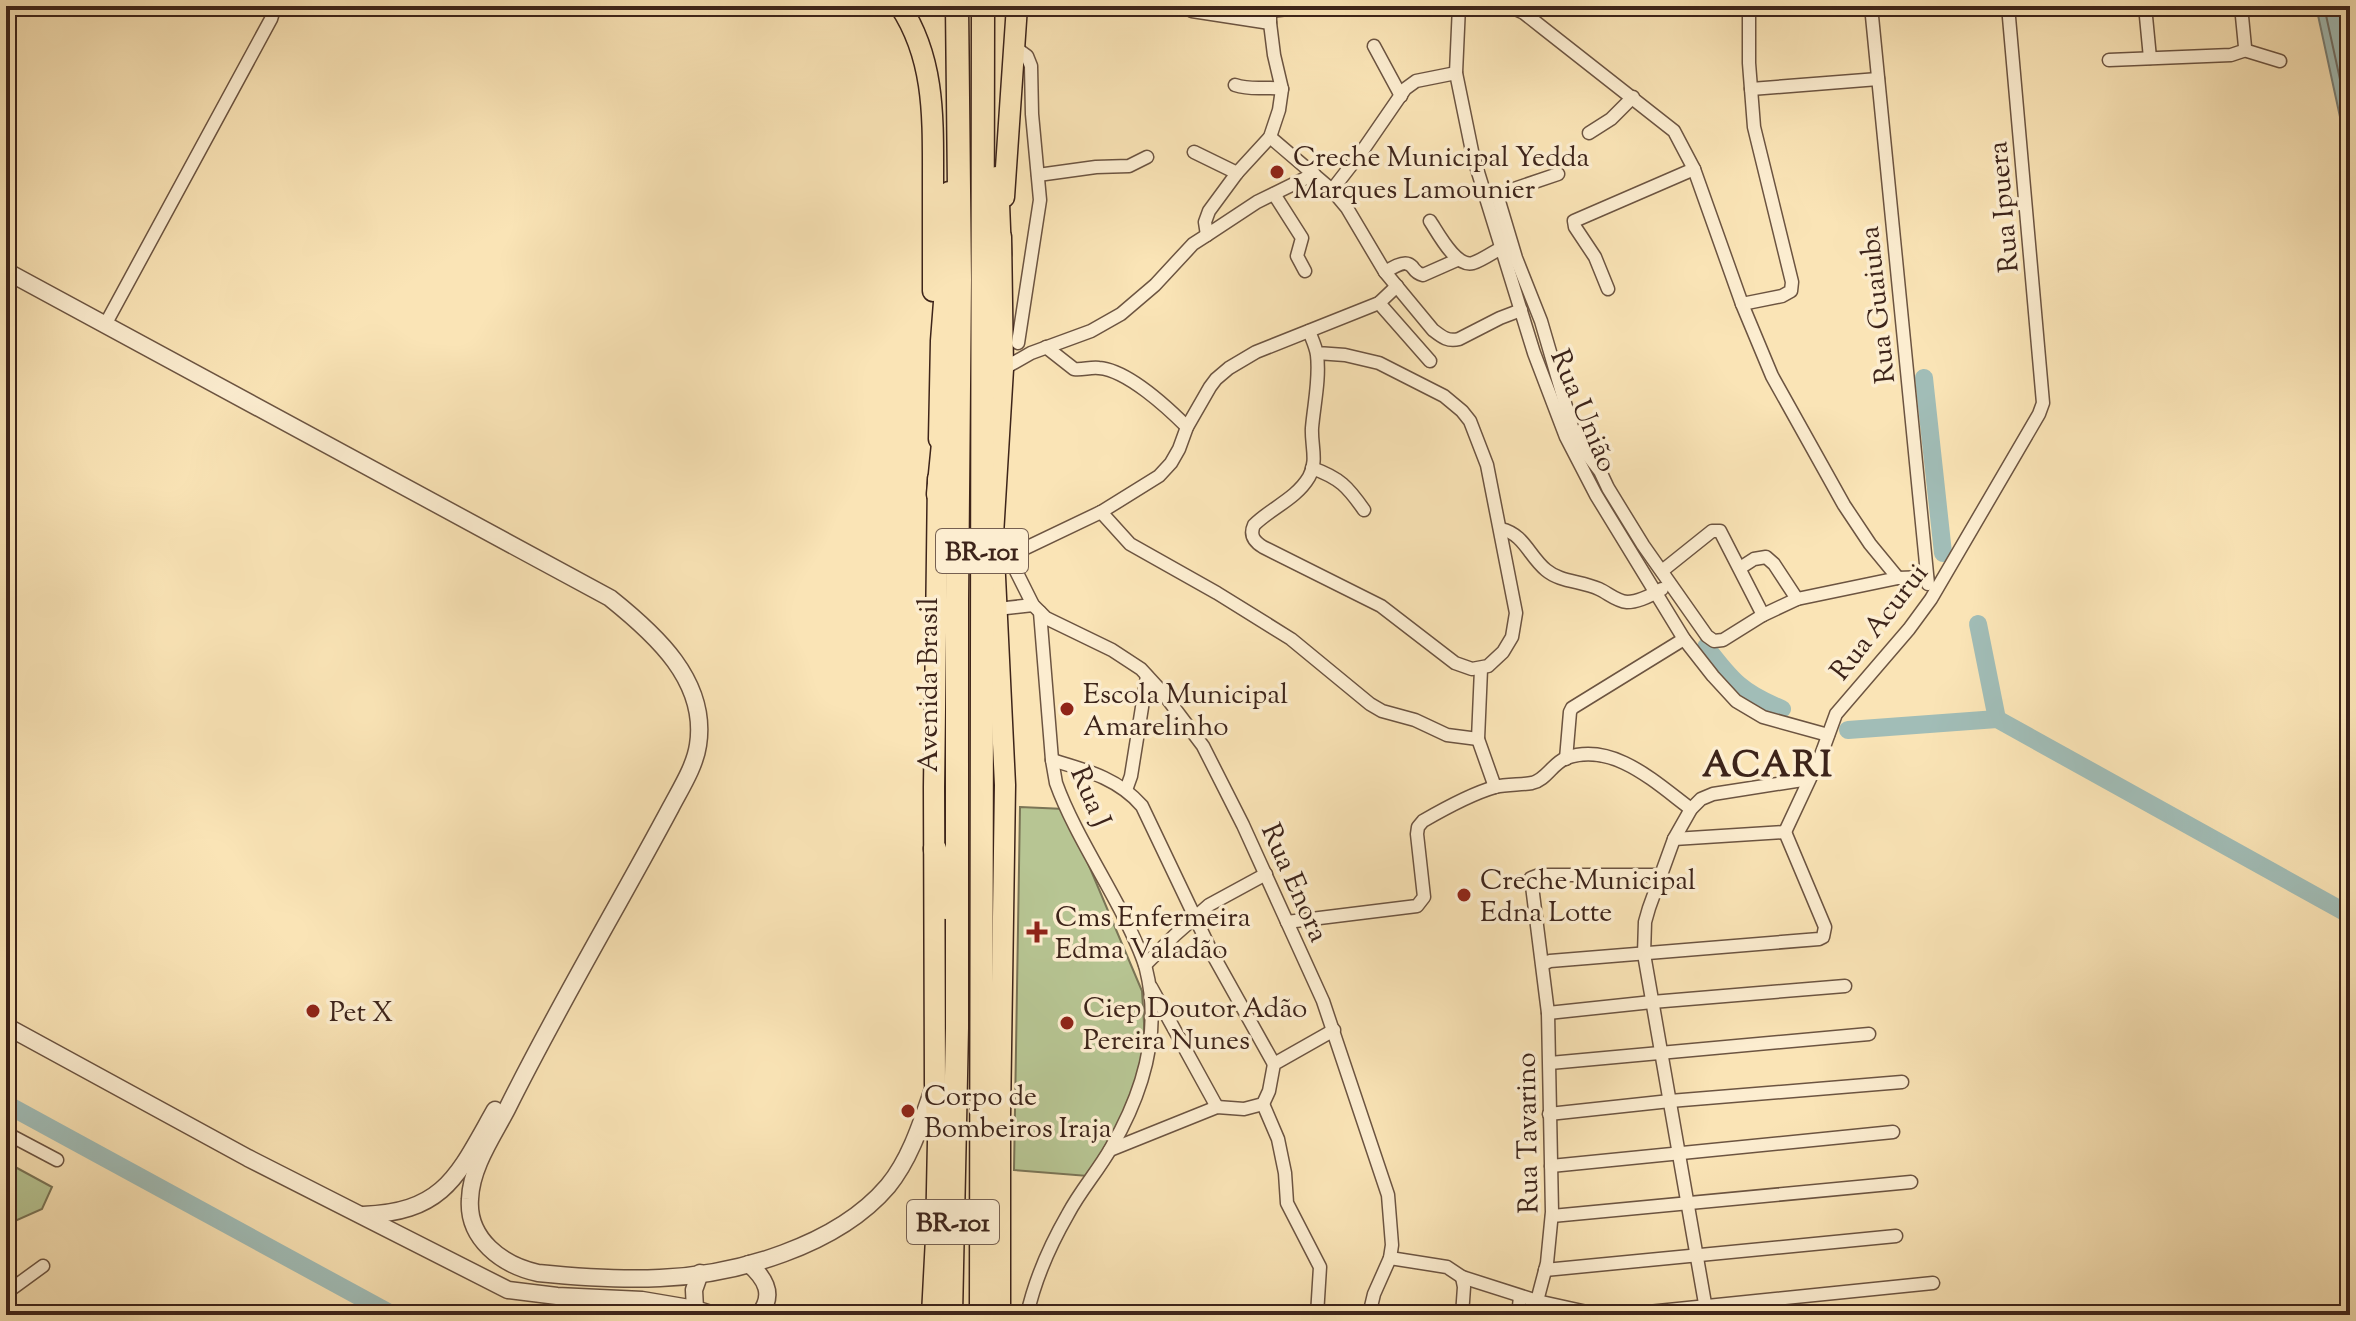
<svg xmlns="http://www.w3.org/2000/svg" width="2356" height="1321" viewBox="0 0 2356 1321" font-family="'Sorts Mill Goudy',serif">
<style>
.green{fill:#b7c593;stroke:#7a7456;stroke-width:2}
.water{fill:#a1bdb7;stroke:#798078;stroke-width:2}
.lines{fill:none;stroke-linecap:round;stroke-linejoin:round}
.shore{stroke:#6f7068;stroke-width:2}
.river{stroke:#a1bdb7;stroke-width:18}
.minor-casing{stroke:#6c5441;stroke-width:15}
.tertiary-casing{stroke:#6c5441;stroke-width:19}
.trunk-casing{stroke:#3d241a;stroke-width:23}
.motorway-casing{stroke:#3d241a;stroke-width:25}
.minor{stroke:#fcedd0;stroke-width:12}
.tertiary{stroke:#fcedd0;stroke-width:16}
.trunk{stroke:#fae4b6;stroke-width:20}
.motorway{stroke:#fae4b6;stroke-width:22}
.poi-dot{fill:#8f2418;stroke:#fcedd0;stroke-width:3}
.labels{text-anchor:middle;stroke-width:7;stroke-linejoin:round;paint-order:stroke}
.shield{fill:#fcedd0;stroke:#766051;stroke-width:2}
.shield-label{font-size:26px;font-weight:bold;fill:#3d241a}
.poi-label{font-size:28px;fill:#3d241a;stroke:#fcedd0;text-anchor:start}
.street-label{font-size:28px;fill:#3d241a;stroke:#fcedd0}
.district-label{font-size:36px;font-weight:bold;letter-spacing:2px;fill:#3d241a;stroke:#fcedd0}
</style>
<rect width="100%" height="100%" fill="#fae4b6"/>
<filter id="stains"><feTurbulence type="fractalNoise" baseFrequency=".0025" numOctaves="4"/><feColorMatrix values="0 0 0 0 .2 0 0 0 0 .09 0 0 0 0 .02 0 0 0 .5 -.17"/></filter>
<radialGradient id="worn" r=".72"><stop offset=".6" stop-color="#630" stop-opacity="0"/><stop offset="1" stop-color="#630" stop-opacity=".3"/></radialGradient>
<g class="green">
<path d="M 1020,807 L 1065,809 L 1142,991 L 1144,1023 L 1144,1041 L 1138,1080 L 1110,1140 L 1088,1176 L 1014,1170 Z"/>
<path d="M 6,1162 L 52,1187 L 42,1209 L 6,1225 Z"/>
</g>
<path class="water" d="M 2316,6 L 2343,6 L 2350,41 L 2350,163 Z"/>
<g class="lines">
<path class="shore" d="M 2324,6 L 2350,125"/>
<g class="river">
<path d="M 1924,378 L 1943,553"/>
<path d="M 1978,624 L 1997,719"/>
<path d="M 1706,647 C 1731,680 1742,693 1782,709"/>
<path d="M 1848,730 L 1997,719 L 2350,915"/>
<path d="M 6,1104 L 393,1315"/>
</g>
<g class="minor-casing">
<g id="minor">
<path d="M 1459,6 L 1456,73 L 1473,156 L 1534,353 L 1566,437 L 1596,495 L 1684,639 L 1713,676 L 1736,701 L 1763,717 L 1828,735"/>
<path d="M 1509,6 L 1524,13 L 1543,28 L 1674,131 L 1694,169 L 1742,304 L 1772,376 L 1844,505 L 1870,544 L 1898,578"/>
<path d="M 1871,6 L 1928,584"/>
<path d="M 2145,6 L 2150,58"/>
<path d="M 2146,10 L 2178,6"/>
<path d="M 1192,11 L 1270,23"/>
<path d="M 1270,11 L 1315,6"/>
<path d="M 1374,46 L 1401,96"/>
<path d="M 1016,48 L 1027,56 L 1031,66 L 1032,114 L 1040,200 L 1018,343"/>
<path d="M 2244,50 L 2280,61"/>
<path d="M 2109,60 L 2231,55 L 2243,51 L 2245,47 L 2241,6"/>
<path d="M 1235,85 C 1253,91 1265,86 1282,89"/>
<path d="M 1751,89 L 1878,79"/>
<path d="M 1589,133 L 1611,119 L 1633,97"/>
<path d="M 1270,137 L 1332,190 L 1347,208 L 1385,272 L 1433,330 C 1442,337 1448,342 1459,339 L 1500,318 L 1521,310"/>
<path d="M 1194,152 L 1237,173"/>
<path d="M 1558,174 L 1502,193 L 1498,198 L 1516,258 L 1541,321 L 1572,427 L 1581,446 L 1600,471 L 1608,488 L 1643,545 L 1707,636 L 1714,641 L 1723,640 L 1763,615 L 1797,599 L 1898,578 L 1927,577"/>
<path d="M 1038,175 L 1096,167 L 1129,166 L 1147,157"/>
<path d="M 1332,190 L 1363,150 L 1405,89 L 1416,81 L 1456,73"/>
<path d="M 1274,194 L 1302,238 L 1297,256 L 1305,271"/>
<path d="M 1430,221 C 1438,233 1456,268 1473,263 C 1482,260 1492,253 1501,248"/>
<path d="M 1207,235 L 1205,222 L 1209,211 L 1237,173 L 1270,137 L 1279,110 L 1282,89 L 1274,55 L 1270,23 L 1270,6"/>
<path d="M 1385,272 C 1390,269 1403,261 1408,264 C 1415,266 1412,272 1423,275 L 1457,260"/>
<path d="M 1608,289 L 1595,257 L 1575,227 L 1574,221 L 1694,169"/>
<path d="M 1379,303 L 1430,361"/>
<path d="M 1742,304 L 1782,296 L 1791,291 L 1792,282 L 1754,127 L 1749,63 L 1749,6"/>
<path d="M 105,325 L 271,19 L 275,6"/>
<path d="M 1309,331 C 1312,339 1316,347 1317,355 C 1320,379 1314,404 1312,428 C 1311,445 1318,461 1309,477 C 1296,499 1271,508 1254,525 C 1249,536 1255,542 1263,547 L 1381,606 L 1455,663 L 1472,669 L 1488,666 L 1503,652 L 1512,637 L 1516,613 L 1487,465 L 1470,421 L 1462,411 L 1444,396 L 1379,363 L 1345,355 L 1317,353"/>
<path d="M 1046,347 L 1074,369 C 1083,370 1090,367 1099,368 C 1127,370 1168,408 1187,427"/>
<path d="M 1003,369 L 1031,353 L 1091,331 L 1121,314 L 1155,285 L 1193,244 L 1207,235 L 1257,202 L 1314,174"/>
<path d="M 1312,468 C 1340,478 1348,487 1364,510"/>
<path d="M 1101,512 L 1130,544 L 1217,593 L 1291,639 L 1370,704 L 1382,711 L 1415,720 L 1447,735 L 1478,739"/>
<path d="M 1501,529 C 1524,534 1529,556 1546,570 C 1560,582 1582,581 1599,589 C 1608,593 1616,601 1627,602 C 1639,602 1652,595 1662,589"/>
<path d="M 997,533 L 1033,605 L 1046,618 L 1112,650 L 1141,669 L 1163,693 L 1203,746 L 1243,825 L 1323,1001 L 1388,1195 L 1392,1245 L 1390,1258 L 1374,1294 L 1369,1315"/>
<path d="M 1009,556 L 1101,512 L 1159,476 L 1171,463 L 1179,449 L 1187,427 L 1210,387 L 1216,379 L 1229,368 L 1256,352 L 1379,303 L 1397,286"/>
<path d="M 1740,568 L 1754,559 L 1766,557 L 1774,564 L 1797,599"/>
<path d="M 1662,571 L 1712,531 L 1720,531 L 1763,615"/>
<path d="M 997,609 L 1033,605"/>
<path d="M 1481,669 L 1478,739 L 1495,787"/>
<path d="M 1566,759 L 1570,712 L 1572,708 L 1684,639"/>
<path d="M 1052,760 C 1085,770 1118,778 1142,806 L 1213,955 L 1274,1064"/>
<path d="M 1126,790 L 1131,776 L 1147,676"/>
<path d="M 1785,832 L 1821,755 L 1836,714 L 1909,629 L 1931,599 L 2039,414 L 2043,403 L 2008,6"/>
<path d="M 1674,839 L 1785,832"/>
<path d="M 1287,922 L 1417,906 L 1424,897 L 1417,834 L 1418,827 L 1423,821 C 1442,810 1474,793 1495,787 C 1507,784 1520,785 1532,783 C 1546,780 1552,764 1566,758 C 1613,741 1656,783 1691,809"/>
<path d="M 1543,964 L 1550,961 L 1819,939 L 1823,937 L 1825,927 L 1785,832"/>
<path d="M 1145,965 L 1175,935 L 1209,905 L 1266,874"/>
<path d="M 1151,987 L 1217,1107"/>
<path d="M 1548,1013 L 1652,1002 L 1845,986"/>
<path d="M 1550,1063 L 1869,1034"/>
<path d="M 1263,1104 L 1278,1139 L 1285,1173 L 1287,1203 L 1320,1267 L 1317,1315"/>
<path d="M 1549,1114 L 1670,1101 L 1902,1082"/>
<path d="M 6,1133 L 57,1160"/>
<path d="M 1110,1150 L 1217,1107 L 1244,1109 L 1263,1104 L 1269,1091 L 1274,1064 L 1334,1030"/>
<path d="M 1551,1166 L 1893,1132"/>
<path d="M 1552,1216 L 1911,1182"/>
<path d="M 1390,1258 L 1447,1267 L 1462,1277 L 1537,1301 L 1587,1312 L 1619,1315 L 1933,1283"/>
<path d="M 1545,1270 L 1896,1236"/>
<path d="M 6,1293 L 43,1266"/>
<path d="M 1537,1301 L 1547,1263 L 1552,1212 L 1548,1013 L 1531,878 L 1539,875 L 1660,875"/>
<path d="M 1027,1315 C 1035,1279 1049,1247 1068,1214 C 1080,1191 1098,1171 1111,1148 C 1143,1093 1162,1032 1146,969 C 1141,950 1130,930 1122,913 C 1101,872 1071,825 1056,783 L 1052,760 L 1040,612"/>
<path d="M 1462,1315 L 1464,1287 L 1462,1277"/>
<path d="M 1518,1315 L 1520,1297"/>
<path d="M 1707,1315 L 1644,954 L 1645,922 L 1649,908 L 1674,839 L 1691,809 L 1701,799 L 1713,794 L 1809,779"/>
</g>
</g>
<g class="tertiary-casing">
<g id="tertiary">
<path d="M 6,271 L 610,598 C 655,634 708,681 698,745 C 695,766 681,788 671,807 C 617,908 558,1006 507,1109 C 493,1136 471,1167 470,1199 C 467,1239 502,1265 538,1273 C 578,1277 620,1280 660,1278 C 736,1275 837,1246 888,1186 C 910,1159 921,1124 932,1092"/>
<path d="M 6,1026 L 248,1158 L 508,1290 L 557,1296 L 642,1300 L 695,1309 L 714,1315"/>
<path d="M 363,1215 C 445,1212 458,1175 495,1110"/>
<path d="M 749,1264 C 766,1279 775,1295 759,1315"/>
<path d="M 695,1309 L 694,1290 L 700,1273"/>
</g>
</g>
<g class="trunk-casing">
<g id="trunk">
<path d="M 900,6 C 935,59 933,118 933,180 C 933,217 933,254 933,291"/>
<path d="M 1004,197 L 1017,6"/>
<path d="M 939,439 L 941,341 L 948,250 L 949,192"/>
<path d="M 932,1315 L 936,1238 L 938,1141 L 935,1084 L 934,787 L 938,479"/>
<path d="M 1000,1315 L 1000,1115 L 1005,785 L 993,535 L 1003,369 L 1001,237"/>
</g>
</g>
<g class="motorway-casing">
<g id="motorway">
<path d="M 997,178 L 1000,254"/>
<path d="M 938,494 L 945,423"/>
<path d="M 935,849 L 946,897 L 946,908"/>
<path d="M 951,1315 L 957,1028 L 957,601 L 960,279 L 957,6"/>
<path d="M 981,1315 L 983,6"/>
</g>
</g>
<use href="#minor" class="minor"/>
<use href="#tertiary" class="tertiary"/>
<use href="#trunk" class="trunk"/>
<use href="#motorway" class="motorway"/>
</g>
<g class="poi-dot">
<circle cx="1277" cy="172" r="8"/>
<circle cx="1067" cy="709" r="8"/>
<circle cx="1464" cy="895" r="8"/>
<path d="M1033 920h8v8h8v8h-8v8h-8v-8h-8v-8h8z"/>
<circle cx="313" cy="1011" r="8"/>
<circle cx="1067" cy="1023" r="8"/>
<circle cx="908" cy="1111" r="8"/>
</g>
<g class="labels">
<g class="shield">
<rect x="936" y="529" width="92" height="44" rx="6"/>
<rect x="907" y="1200" width="92" height="44" rx="6"/>
</g>
<g class="shield-label">
<text x="982" y="560">BR-101</text>
<text x="953" y="1231">BR-101</text>
</g>
<g class="poi-label">
<text x="1293" y="166">Creche Municipal Yedda<tspan x="1293" dy="32">Marques Lamounier</tspan></text>
<text x="1083" y="703">Escola Municipal<tspan x="1083" dy="32">Amarelinho</tspan></text>
<text x="1480" y="889">Creche Municipal<tspan x="1480" dy="32">Edna Lotte</tspan></text>
<text x="1055" y="926">Cms Enfermeira<tspan x="1055" dy="32">Edma Valadão</tspan></text>
<text x="1083" y="1017">Ciep Doutor Adão<tspan x="1083" dy="32">Pereira Nunes</tspan></text>
<text x="329" y="1021">Pet X</text>
<text x="924" y="1105">Corpo de<tspan x="924" dy="32">Bombeiros Iraja</tspan></text>
</g>
<g class="street-label">
<text transform="translate(2002 207) rotate(-95)" y="10">Rua Ipuera</text>
<text transform="translate(1876 305) rotate(-96)" y="10">Rua Guaiuba</text>
<text transform="translate(1585 410) rotate(67)" y="10">Rua União</text>
<text transform="translate(1878 621) rotate(-52)" y="10">Rua Acurui</text>
<text transform="translate(927 685) rotate(-90)" y="10">Avenida Brasil</text>
<text transform="translate(1092 796) rotate(67)" y="10">Rua J</text>
<text transform="translate(1296 882) rotate(66)" y="10">Rua Enora</text>
<text transform="translate(1526 1133) rotate(-91)" y="10">Rua Tavarino</text>
</g>
<g class="district-label">
<text x="1768" y="776">ACARI</text>
</g>
</g>
<rect width="2356" height="1321" fill="none" stroke="#fae4b6" stroke-width="32"/>
<rect x="8" y="8" width="2340" height="1305" fill="none" stroke="#3d241a" stroke-width="4"/>
<rect x="16" y="16" width="2324" height="1289" fill="none" stroke="#3d241a" stroke-width="2"/>
<rect width="100%" height="100%" filter="url(#stains)"/>
<rect width="100%" height="100%" fill="url(#worn)"/>
</svg>
